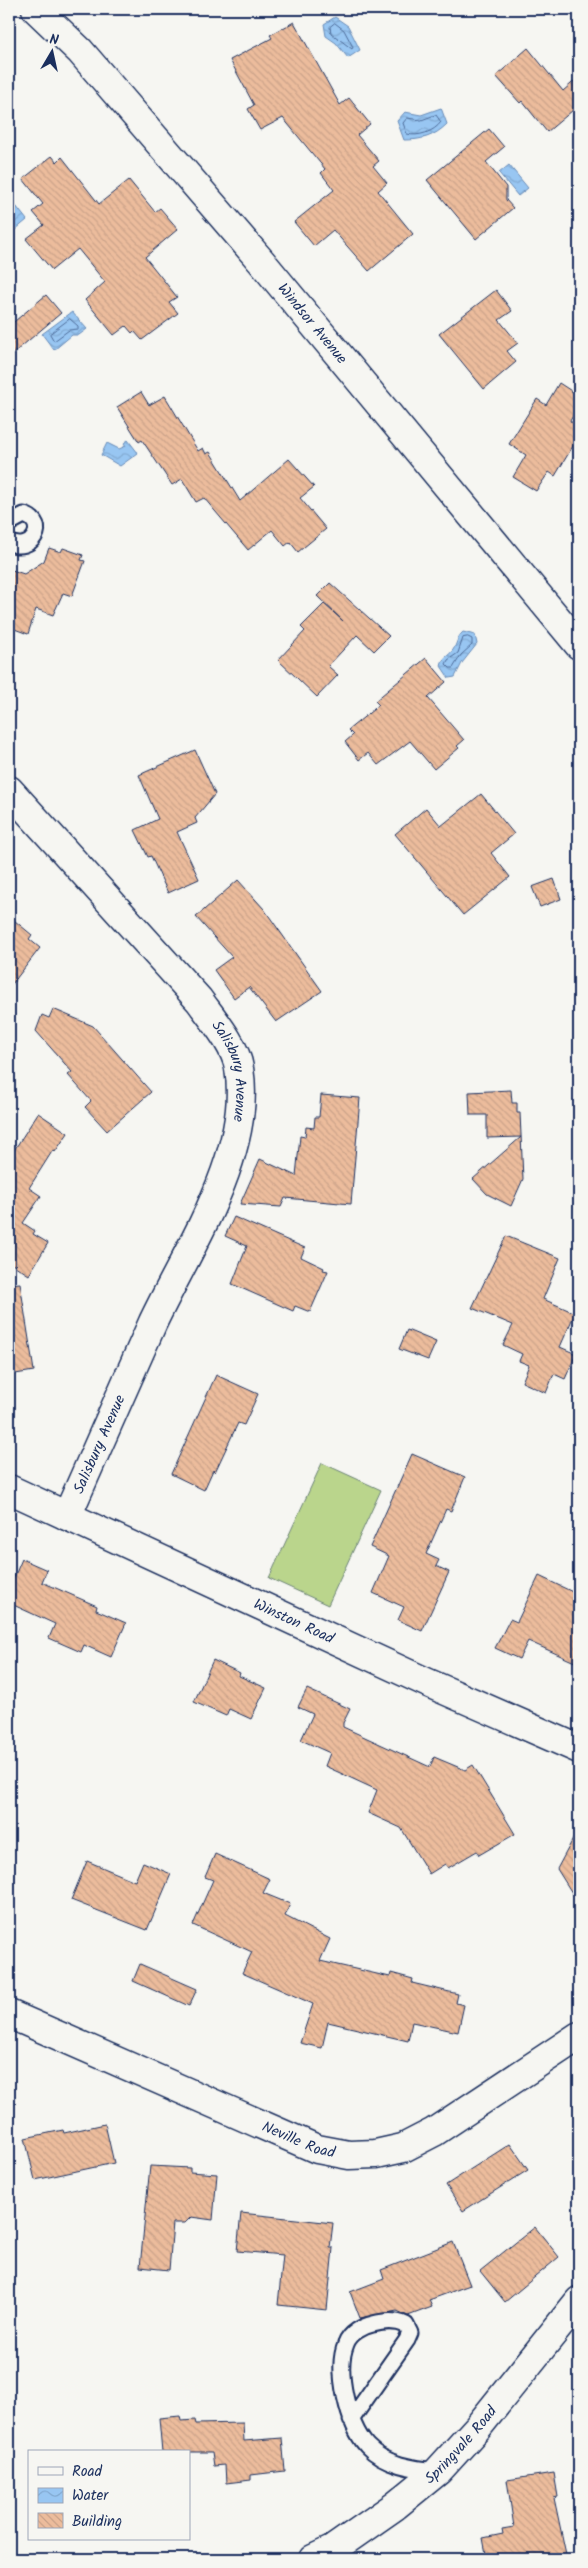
<svg xmlns="http://www.w3.org/2000/svg" width="588" height="2568" viewBox="0 0 588 2568" font-family="Kalam,sans-serif">
<style>
.pitch{fill:#bad58c;stroke:#6a8275}
.water{fill:url(#water-waves);stroke:#668ab7}
.lines{fill:none;stroke-linecap:round;stroke-linejoin:round}
.shore{stroke:#4d6b99;stroke-width:1}
.building{fill:url(#building-back-hatch);stroke:#1b2f5e}
.lane-casing{stroke:#1b2f5e;stroke-width:19}
.street-casing{stroke:#1b2f5e;stroke-width:31}
.secondary-casing{stroke:#1b2f5e;stroke-width:31}
.lane{stroke:#f6f6f2;stroke-width:15}
.street{stroke:#f6f6f2;stroke-width:28}
.secondary{stroke:#f6f6f2;stroke-width:28}
.labels{text-anchor:middle;stroke-width:4;stroke-linejoin:round;paint-order:stroke}
.street-label{font-size:15px;fill:#1b2f5e;stroke:#f6f6f2}
</style>
<defs>
<pattern id="water-waves" width="16" height="10" patternUnits="userSpaceOnUse" patternTransform="scale(1.25)"><rect width="16" height="10" fill="#98c6f2"/><path d="M0 5q4-4 8 0t8 0" fill="none" stroke="#82aad2"/></pattern>
<pattern id="building-back-hatch" width="6" height="6" patternUnits="userSpaceOnUse" patternTransform="scale(1.25)"><rect width="6" height="6" fill="#ecbc9c"/><path d="M-1 5l2 2M0 0l6 6M5-1l2 2" fill="none" stroke="#caa289"/></pattern>
</defs>
<rect width="100%" height="100%" fill="#f6f6f2"/>
<filter id="ink" filterUnits="userSpaceOnUse"><feTurbulence type="fractalNoise" baseFrequency=".02" numOctaves="2"/><feDisplacementMap in="SourceGraphic" scale="10" xChannelSelector="R" yChannelSelector="G"/><feConvolveMatrix kernelMatrix="1 2 1 2 8 2 1 2 1" color-interpolation-filters="sRGB"/></filter>
<g filter="url(#ink)">
<path class="pitch" d="M 322,1463 L 381,1490 L 328,1605 L 269,1578 Z"/>
<g class="water">
<path d="M 335,17 L 348,26 L 360,50 L 348,58 L 336,43 L 326,36 L 324,24 Z"/>
<path d="M 441,108 L 447,124 C 434,137 421,140 404,140 L 397,121 L 405,112 L 421,115 Z"/>
<path d="M 509,165 L 528,188 L 518,196 L 499,173 Z"/>
<path d="M 16,206 L 27,220 L 9,235 L 9,211 Z"/>
<path d="M 72,312 L 87,329 L 79,335 L 72,335 L 54,350 L 42,334 Z"/>
<path d="M 128,440 L 138,453 L 120,466 L 101,455 L 107,443 L 119,449 L 126,446 L 124,443 Z"/>
<path d="M 463,632 L 475,635 L 477,644 L 462,663 L 455,677 L 449,678 L 441,666 C 442,657 448,657 453,650 C 457,644 457,637 463,632 Z"/>
</g>
<g class="lines">
<g class="shore">
<path d="M 335,23 L 344,30 L 353,47 L 352,49 L 331,33 L 330,27 Z"/>
<path d="M 436,115 L 441,122 C 434,132 418,137 407,134 L 403,123 L 407,118 L 421,120 Z"/>
<path d="M 70,319 L 78,326 L 78,329 L 69,330 L 54,341 L 50,334 Z"/>
<path d="M 468,637 L 472,639 L 472,645 L 461,655 L 453,668 L 450,668 L 446,664 L 448,660 L 458,653 L 463,638 Z"/>
</g>
</g>
<g class="building">
<path d="M 294,22 L 340,105 L 349,98 L 370,124 L 357,135 L 379,161 L 373,166 L 387,183 L 378,191 L 413,234 L 369,271 L 333,230 L 314,246 L 294,222 L 334,190 L 321,173 L 325,169 L 283,118 L 260,130 L 248,109 L 254,105 L 230,60 L 272,38 L 270,35 Z"/>
<path d="M 528,48 L 563,91 L 579,77 L 579,105 L 547,132 L 522,101 L 520,103 L 496,76 Z"/>
<path d="M 489,129 L 504,147 L 486,162 L 506,187 L 506,200 L 513,208 L 476,239 L 427,180 Z"/>
<path d="M 52,156 L 57,162 L 62,157 L 99,204 L 129,180 L 155,212 L 160,208 L 178,229 L 145,257 L 177,297 L 169,302 L 178,313 L 142,340 L 134,331 L 132,333 L 126,326 L 114,335 L 85,300 L 105,282 L 78,249 L 52,270 L 26,239 L 44,225 L 33,212 L 43,204 L 23,179 Z"/>
<path d="M 496,290 L 512,311 L 499,320 L 518,343 L 507,351 L 516,362 L 484,389 L 439,334 Z"/>
<path d="M 46,295 L 61,313 L 9,357 L 9,326 Z"/>
<path d="M 559,383 L 579,396 L 579,405 L 570,421 L 579,427 L 579,436 L 555,476 L 549,472 L 536,491 L 513,477 L 526,455 L 509,444 L 537,399 L 546,405 Z"/>
<path d="M 141,392 L 149,405 L 165,396 L 198,451 L 203,448 L 206,454 L 210,452 L 240,501 L 289,459 L 314,487 L 300,498 L 326,529 L 298,552 L 290,542 L 285,546 L 272,530 L 248,550 L 204,498 L 196,502 L 182,479 L 172,485 L 142,440 L 139,442 L 117,407 Z"/>
<path d="M 49,548 L 61,552 L 63,548 L 83,555 L 81,560 L 85,561 L 72,596 L 63,593 L 53,615 L 36,609 L 28,634 L 9,627 L 9,569 L 24,574 L 44,561 Z"/>
<path d="M 330,583 L 389,636 L 374,651 L 357,635 L 328,666 L 338,675 L 317,697 L 278,660 L 305,631 L 301,627 L 324,604 L 343,621 L 317,596 Z"/>
<path d="M 426,658 L 446,682 L 428,698 L 464,740 L 457,746 L 459,748 L 434,769 L 410,741 L 378,765 L 368,753 L 359,760 L 345,742 L 353,735 L 348,730 L 379,705 L 375,701 Z"/>
<path d="M 195,750 L 215,794 L 195,818 L 197,823 L 177,832 L 199,879 L 168,893 L 151,856 L 148,857 L 135,830 L 158,819 L 139,775 Z"/>
<path d="M 481,794 L 514,834 L 491,853 L 510,877 L 463,915 L 395,834 L 426,808 L 441,826 Z"/>
<path d="M 554,879 L 561,899 L 540,907 L 532,887 Z"/>
<path d="M 238,880 L 264,909 L 322,991 L 276,1022 L 249,987 L 234,998 L 214,970 L 232,957 L 196,917 Z"/>
<path d="M 9,916 L 32,935 L 29,939 L 40,948 L 9,988 Z"/>
<path d="M 53,1009 L 93,1026 L 151,1092 L 107,1131 L 85,1107 L 91,1101 L 68,1075 L 72,1072 L 36,1031 L 42,1015 L 49,1018 Z"/>
<path d="M 511,1090 L 512,1103 L 517,1103 L 517,1113 L 520,1113 L 523,1179 L 511,1206 L 487,1194 L 473,1179 L 521,1137 L 487,1138 L 487,1115 L 470,1115 L 469,1092 Z"/>
<path d="M 321,1095 L 360,1098 L 351,1204 L 285,1198 L 281,1207 L 240,1204 L 260,1159 L 296,1176 L 300,1136 L 305,1137 L 306,1127 L 314,1128 L 315,1117 L 319,1117 Z"/>
<path d="M 38,1113 L 68,1133 L 55,1152 L 53,1150 L 29,1188 L 41,1196 L 23,1223 L 35,1231 L 33,1234 L 48,1243 L 29,1275 L 9,1262 L 9,1158 Z"/>
<path d="M 234,1217 L 305,1248 L 301,1257 L 324,1268 L 323,1270 L 328,1271 L 310,1312 L 295,1306 L 293,1311 L 232,1284 L 247,1246 L 225,1236 Z"/>
<path d="M 506,1236 L 560,1258 L 543,1299 L 575,1313 L 560,1347 L 576,1354 L 565,1379 L 554,1374 L 546,1393 L 522,1382 L 529,1365 L 519,1361 L 522,1354 L 503,1345 L 513,1325 L 472,1308 Z"/>
<path d="M 20,1283 L 34,1371 L 9,1375 L 9,1284 Z"/>
<path d="M 407,1330 L 436,1342 L 428,1360 L 399,1349 Z"/>
<path d="M 216,1375 L 258,1394 L 244,1425 L 238,1423 L 215,1472 L 213,1470 L 204,1490 L 171,1474 Z"/>
<path d="M 412,1454 L 465,1477 L 451,1511 L 446,1509 L 426,1554 L 439,1560 L 436,1566 L 449,1572 L 422,1631 L 398,1620 L 404,1607 L 373,1593 L 389,1556 L 370,1547 Z"/>
<path d="M 22,1559 L 47,1570 L 42,1582 L 97,1606 L 96,1610 L 126,1623 L 111,1657 L 84,1645 L 81,1652 L 49,1638 L 55,1624 L 9,1603 L 9,1589 Z"/>
<path d="M 539,1576 L 579,1595 L 579,1664 L 528,1641 L 519,1659 L 495,1648 L 510,1619 L 517,1622 Z"/>
<path d="M 213,1660 L 240,1673 L 239,1676 L 266,1688 L 251,1719 L 229,1709 L 226,1716 L 194,1702 Z"/>
<path d="M 307,1689 L 350,1709 L 343,1723 L 343,1727 L 430,1767 L 434,1757 L 465,1770 L 473,1765 L 515,1834 L 479,1855 L 477,1851 L 448,1868 L 445,1864 L 429,1874 L 401,1828 L 368,1813 L 377,1790 L 325,1766 L 330,1753 L 301,1740 L 313,1714 L 298,1707 Z"/>
<path d="M 579,1828 L 579,1904 L 557,1869 Z"/>
<path d="M 215,1854 L 270,1879 L 263,1893 L 290,1904 L 285,1916 L 330,1939 L 320,1961 L 390,1977 L 391,1973 L 413,1979 L 412,1983 L 458,1994 L 456,2003 L 464,2005 L 458,2032 L 412,2022 L 408,2041 L 328,2022 L 322,2048 L 300,2043 L 313,2004 L 242,1973 L 252,1952 L 193,1925 L 213,1880 L 205,1877 Z"/>
<path d="M 87,1861 L 135,1881 L 143,1862 L 171,1874 L 147,1930 L 71,1900 Z"/>
<path d="M 140,1964 L 197,1989 L 189,2006 L 133,1981 Z"/>
<path d="M 105,2124 L 114,2163 L 35,2180 L 25,2138 L 63,2130 L 64,2133 Z"/>
<path d="M 510,2144 L 528,2170 L 463,2211 L 446,2185 Z"/>
<path d="M 150,2166 L 190,2168 L 190,2172 L 217,2174 L 213,2220 L 191,2217 L 185,2223 L 173,2223 L 169,2270 L 140,2267 Z"/>
<path d="M 241,2213 L 333,2223 L 330,2248 L 333,2248 L 327,2310 L 278,2305 L 283,2255 L 237,2251 Z"/>
<path d="M 535,2227 L 559,2257 L 505,2302 L 480,2271 Z"/>
<path d="M 453,2242 L 470,2285 L 429,2300 L 432,2307 L 408,2316 L 397,2311 L 360,2318 L 350,2292 L 384,2279 L 381,2270 Z"/>
<path d="M 180,2416 L 181,2421 L 195,2420 L 196,2424 L 243,2423 L 244,2441 L 282,2438 L 285,2471 L 251,2475 L 251,2480 L 226,2483 L 225,2465 L 214,2466 L 212,2452 L 162,2452 L 159,2418 Z"/>
<path d="M 554,2473 L 558,2497 L 554,2498 L 567,2559 L 487,2559 L 483,2538 L 503,2534 L 502,2529 L 514,2527 L 507,2480 Z"/>
</g>
<g class="lines">
<g class="lane-casing">
<g id="lane">
<path d="M 9,523 L 24,515 C 50,523 31,555 9,542"/>
<path d="M 351,2420 L 407,2340 L 410,2333 L 406,2325 C 395,2320 385,2321 373,2324 C 363,2326 350,2333 346,2344 C 335,2370 348,2425 367,2446 C 385,2465 414,2469 438,2471"/>
</g>
</g>
<g class="street-casing">
<g id="street">
<path id="s1" d="M 36,9 L 80,51 L 261,261 L 579,645"/>
<path id="s2" d="M 9,790 L 199,1000 C 212,1018 236,1046 239,1068 C 253,1153 188,1248 153,1322 C 124,1386 96,1452 67,1516"/>
<path id="s3" d="M 9,2014 L 317,2149 L 349,2155 L 376,2154 L 403,2148 L 434,2132 L 579,2036"/>
<path id="s4" d="M 313,2559 L 332,2550 L 395,2506 L 438,2471 L 478,2427 L 579,2301"/>
</g>
</g>
<g class="secondary-casing">
<g id="secondary">
<path id="s5" d="M 9,1489 L 426,1682 L 579,1749"/>
</g>
</g>
<use href="#lane" class="lane"/>
<use href="#street" class="street"/>
<use href="#secondary" class="secondary"/>
</g>
</g>
<g class="labels">
<g class="street-label">
<text dy="5" stroke="none"><textPath href="#s1" startOffset="419">Windsor Avenue</textPath></text>
<text dy="5" stroke="none"><textPath href="#s2" startOffset="364">Salisbury Avenue</textPath></text>
<text transform="translate(99 1444) rotate(-66)" y="5">Salisbury Avenue</text>
<text dy="5" stroke="none"><textPath href="#s5" startOffset="314">Winston Road</textPath></text>
<text dy="5" stroke="none"><textPath href="#s3" startOffset="316">Neville Road</textPath></text>
<text dy="5" stroke="none"><textPath href="#s4" startOffset="188">Springvale Road</textPath></text>
</g>
</g>
<rect width="588" height="2568" fill="none" stroke="#f6f6f2" stroke-width="30"/>
<rect x="15" y="15" width="558" height="2538" fill="none" stroke="#1b2f5e" stroke-width="2" filter="url(#ink)"/>
<rect x="28" y="2450" width="162" height="90" fill="#f6f6f2" stroke="#9ea6b7"/>
<rect x="38" y="2467" width="25" height="8" fill="#f6f6f2" stroke="#9ea6b7"/>
<text x="72" y="2476" font-size="15" fill="#1b2f5e">Road</text>
<rect x="38" y="2488" width="25" height="15" fill="url(#water-waves)" stroke="#9ea6b7"/>
<text x="72" y="2500" font-size="15" fill="#1b2f5e">Water</text>
<rect x="38" y="2513" width="25" height="15" fill="url(#building-back-hatch)" stroke="#9ea6b7"/>
<text x="72" y="2526" font-size="15" fill="#1b2f5e">Building</text>
<g transform="translate(52 52) rotate(9)" stroke="#f6f6f2" stroke-width="4" paint-order="stroke">
<path d="M0-4L9 19L0 12L-9 19Z" fill="#1b2f5e"/>
<text y="-8" font-size="14" font-weight="bold" text-anchor="middle" fill="#1b2f5e">N</text>
</g>
</svg>
